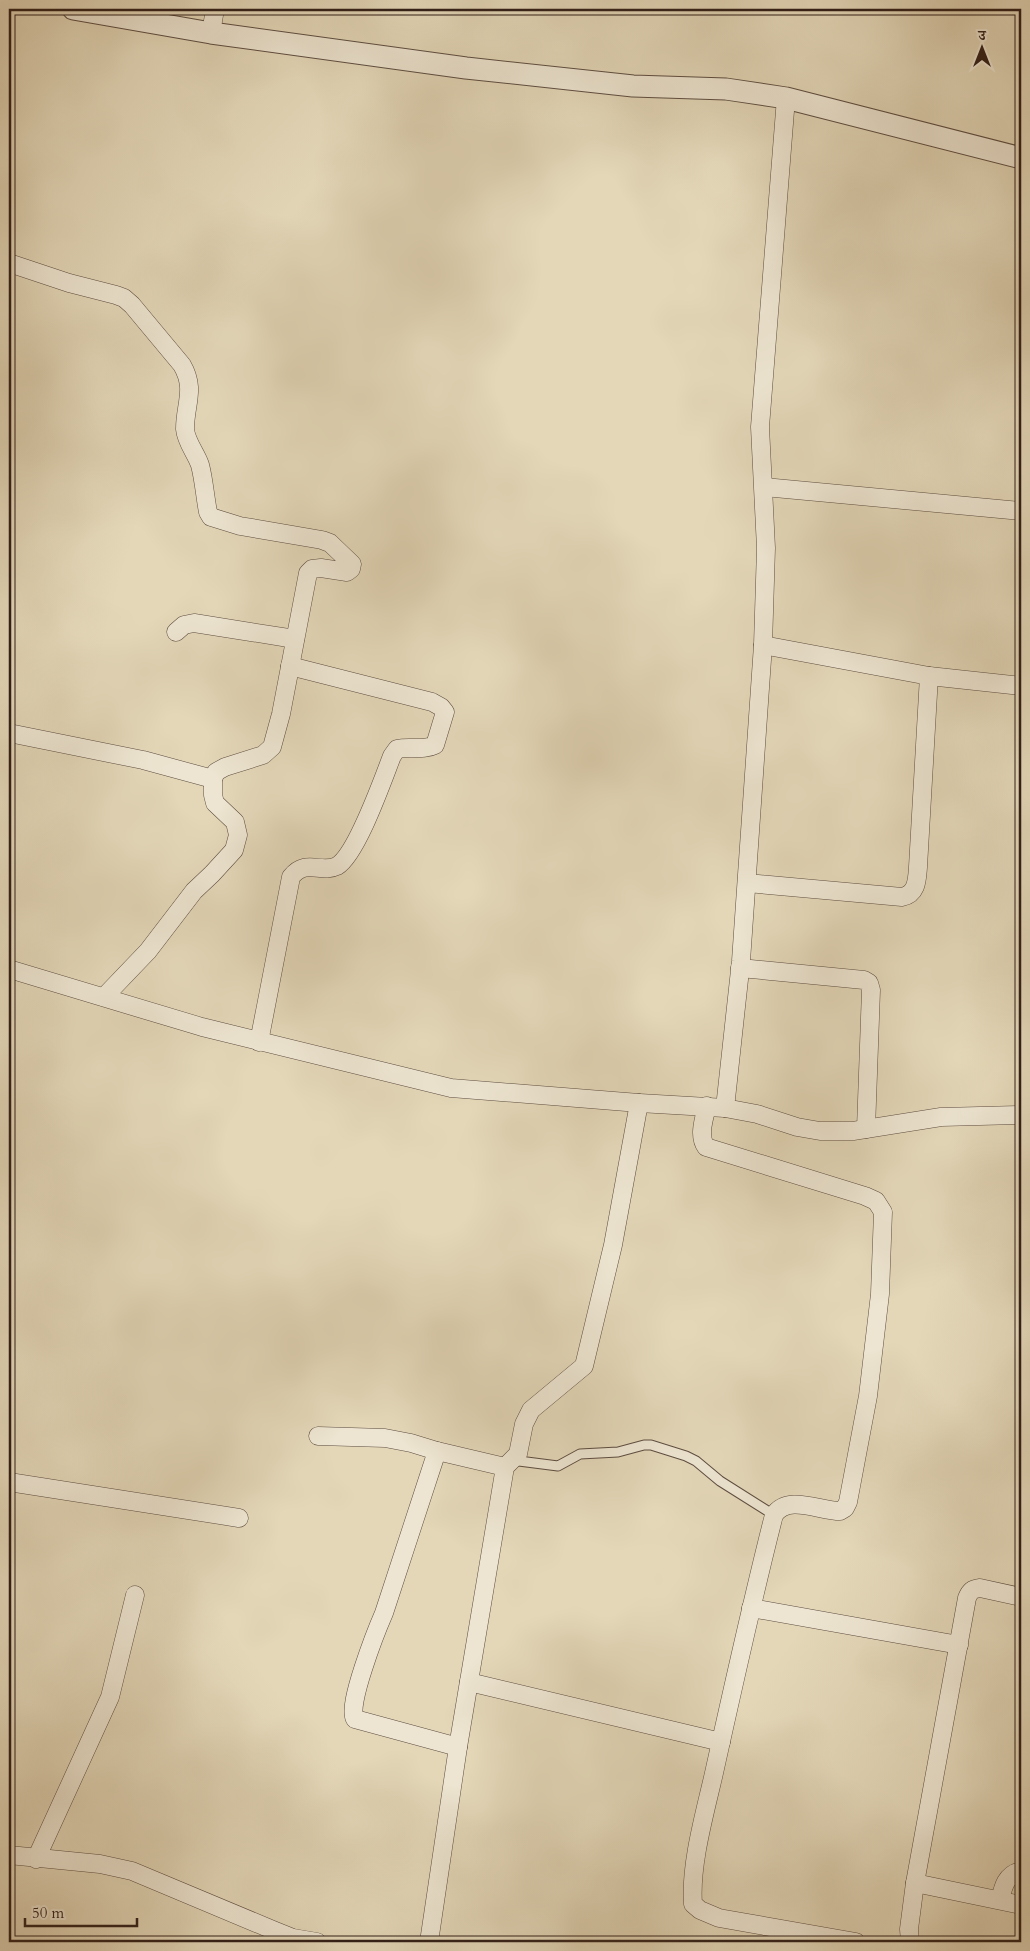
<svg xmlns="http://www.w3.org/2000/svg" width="1030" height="1951" viewBox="0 0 1030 1951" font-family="Cardo,'Noto Serif Devanagari',serif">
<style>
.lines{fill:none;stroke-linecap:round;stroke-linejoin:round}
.service-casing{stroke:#5e4d41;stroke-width:11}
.minor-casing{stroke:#5e4d41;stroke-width:19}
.tertiary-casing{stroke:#5e4d41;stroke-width:23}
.service{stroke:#ede5d1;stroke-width:9}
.minor{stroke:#ede5d1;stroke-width:18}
.tertiary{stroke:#ede5d1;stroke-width:21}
</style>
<rect width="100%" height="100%" fill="#e3d7b8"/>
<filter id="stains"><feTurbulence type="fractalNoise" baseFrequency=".004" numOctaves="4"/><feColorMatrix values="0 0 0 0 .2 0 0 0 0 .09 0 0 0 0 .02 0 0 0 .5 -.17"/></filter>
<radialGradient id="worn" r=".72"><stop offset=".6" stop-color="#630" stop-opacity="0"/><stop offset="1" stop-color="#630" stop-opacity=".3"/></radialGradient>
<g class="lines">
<g class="service-casing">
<path id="service" d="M 511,1460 L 558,1466 L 580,1454 L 618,1452 L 644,1445 L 651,1445 L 686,1456 L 696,1461 L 720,1481 L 774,1515"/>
</g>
<g class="minor-casing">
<g id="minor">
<path d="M 211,33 L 215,9"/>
<path d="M 9,263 L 69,283 L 116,295 L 124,298 L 132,305 L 182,365 C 196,389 185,404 185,429 C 186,442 196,453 200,465 C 204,480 205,497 208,512 L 211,517 L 240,526 L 322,540 L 330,543 L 352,564 L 351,569 L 347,572 L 321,568 L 312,569 L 308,573 L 281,714 L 272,747 L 263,755 L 225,767 L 216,772 L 213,779 L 213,795 L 215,803 L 235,822 L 238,835 L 234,850 L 212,874 L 194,891 L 148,951 L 104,997"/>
<path d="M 764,487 L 1021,511"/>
<path d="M 176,632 L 184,625 L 194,623 L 295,639"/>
<path d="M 763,645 L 929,676 L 1021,686"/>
<path d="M 9,733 L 143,760 L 213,779"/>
<path d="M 747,883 L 902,897 C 917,894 917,880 918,867 L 929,676"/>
<path d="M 740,968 L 864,980 L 869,983 L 871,990 L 866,1129"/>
<path d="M 9,969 L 202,1027 L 451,1088 L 639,1103 L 725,1108 L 757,1114 L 797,1127 L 820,1131 L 853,1131 L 941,1117 L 1021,1115"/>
<path d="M 259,1042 L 291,877 C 306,858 321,874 337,866 C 357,854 383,779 392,756 L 397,749 C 410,746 423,751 435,745 L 445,712 L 441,707 L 432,702 L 290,666"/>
<path d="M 707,1106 C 704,1119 698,1136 706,1147 L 865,1196 L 876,1201 L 883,1212 L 880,1294 L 868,1396 L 848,1502 L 845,1508 L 840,1511 C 819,1511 788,1494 774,1515 C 752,1601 733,1687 714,1773 C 705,1813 690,1864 693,1904 L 700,1910 L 719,1918 L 856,1942"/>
<path d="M 725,1108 L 741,961 L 763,645 L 766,548 L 760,427 L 786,98"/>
<path d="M 318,1436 L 385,1438 L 411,1443 L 437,1451 L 505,1467"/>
<path d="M 437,1451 L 384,1613 C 377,1629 346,1707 355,1719 L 458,1747"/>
<path d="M 9,1482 L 239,1518"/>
<path d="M 751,1608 L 959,1645"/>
<path d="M 469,1682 L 721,1742"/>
<path d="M 9,1855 L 100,1864 L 132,1871 L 273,1930 L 293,1938 L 317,1942"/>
<path d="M 36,1859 L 110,1697 L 135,1595"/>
<path d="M 915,1883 L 1021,1905"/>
<path d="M 1000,1900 C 1003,1887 1006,1874 1021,1871"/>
<path d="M 429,1942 L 458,1747 L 505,1467 L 518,1454 L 524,1424 L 531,1410 L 584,1366 L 613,1245 L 639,1103"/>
<path d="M 910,1942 L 909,1929 L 915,1883 L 967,1598 C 970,1591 972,1589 980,1588 L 1021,1597"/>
</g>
</g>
<g class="tertiary-casing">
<path id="tertiary" d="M 73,9 L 211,33 L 466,68 L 633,86 L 726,89 L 786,98 L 1021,158"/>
</g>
<use href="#service" class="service"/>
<use href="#minor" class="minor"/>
<use href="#tertiary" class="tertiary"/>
</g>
<rect width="1030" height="1951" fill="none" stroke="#e3d7b8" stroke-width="30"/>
<rect x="10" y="10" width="1010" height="1931" fill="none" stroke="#311f19" stroke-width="2.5"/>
<rect x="15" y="15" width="1000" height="1921" fill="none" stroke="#311f19"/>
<g transform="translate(982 48)" stroke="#ede5d1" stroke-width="4" paint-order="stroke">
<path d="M0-4L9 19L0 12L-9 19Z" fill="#311f19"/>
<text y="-8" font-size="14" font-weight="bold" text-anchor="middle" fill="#311f19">उ</text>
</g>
<path d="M25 1918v8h112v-8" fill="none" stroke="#311f19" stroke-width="2.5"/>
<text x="32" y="1918" font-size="15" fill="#311f19" stroke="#ede5d1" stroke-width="4" paint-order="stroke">50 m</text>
<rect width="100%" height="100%" filter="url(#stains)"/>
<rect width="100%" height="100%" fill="url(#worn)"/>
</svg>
